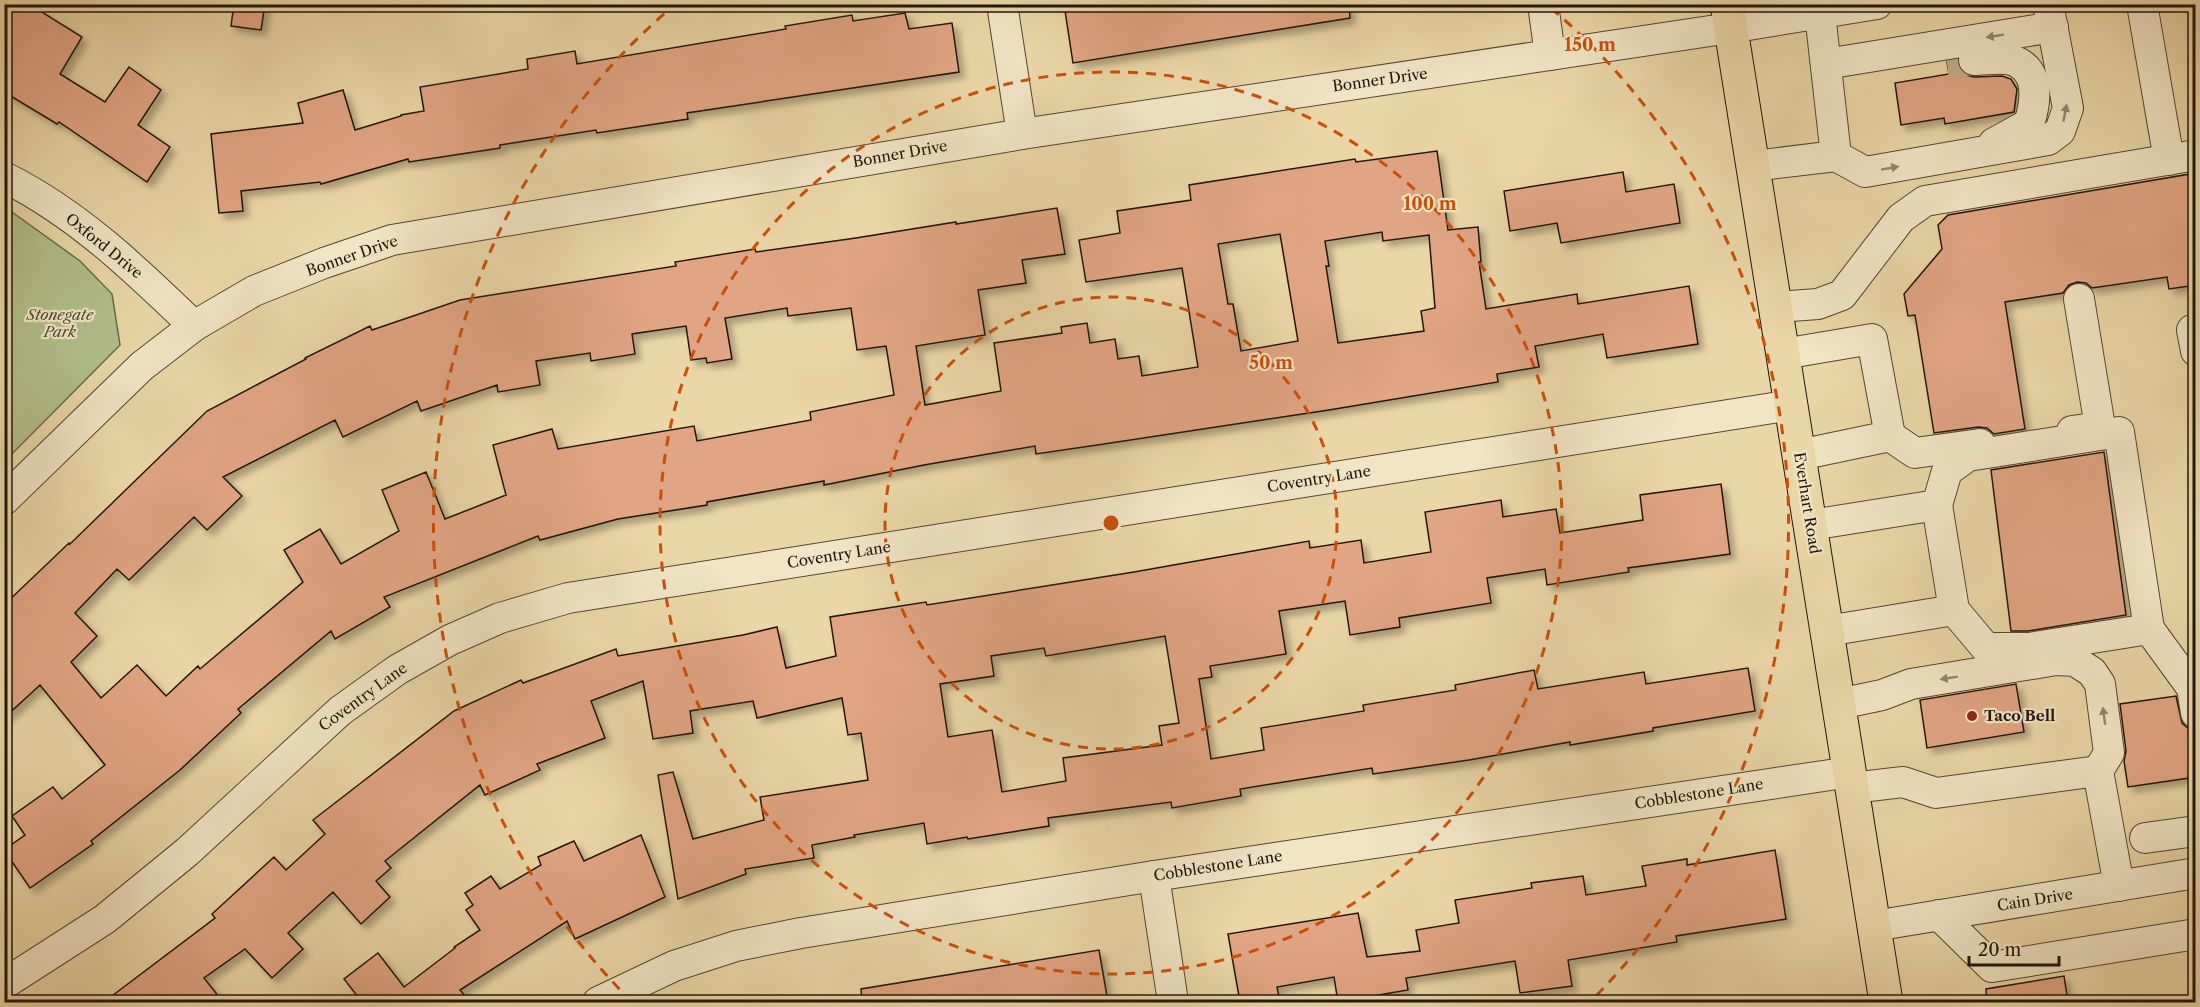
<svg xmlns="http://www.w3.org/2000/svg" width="2200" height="1007" viewBox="0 0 2200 1007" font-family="'Libre Caslon Text',serif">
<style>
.green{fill:#b2bf8b;stroke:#696a4c;stroke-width:1.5}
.building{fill:#e1a484;stroke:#20160d;stroke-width:1.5;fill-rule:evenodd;filter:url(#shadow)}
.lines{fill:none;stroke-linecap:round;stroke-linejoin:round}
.minor-tunnel{stroke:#c2b089;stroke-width:30;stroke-dasharray:30 15;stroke-linecap:butt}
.minor-casing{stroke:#524634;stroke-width:32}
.major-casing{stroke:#20160d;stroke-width:35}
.minor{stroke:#f1e5c6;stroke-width:30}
.major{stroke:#ead7a8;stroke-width:33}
.oneway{fill:#938873}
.ring{fill:none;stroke:#ca4f0c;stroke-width:3;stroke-dasharray:10 8}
.poi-dot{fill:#8f2418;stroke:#f1e5c6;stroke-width:2}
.labels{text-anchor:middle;stroke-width:4.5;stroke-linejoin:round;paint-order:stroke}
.street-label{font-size:15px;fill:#20160d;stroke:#f1e5c6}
.park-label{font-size:15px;font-style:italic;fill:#4c4933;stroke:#f1e5c6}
.poi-label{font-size:15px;font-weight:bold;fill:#20160d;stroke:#f1e5c6;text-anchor:start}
.centre{fill:#ca4f0c;stroke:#f1e5c6;stroke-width:3}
.ring-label{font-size:18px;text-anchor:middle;font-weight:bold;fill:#ca4f0c;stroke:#f1e5c6;stroke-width:4.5;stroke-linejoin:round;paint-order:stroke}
</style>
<defs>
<filter id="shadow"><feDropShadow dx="5.5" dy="5.5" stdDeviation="3" flood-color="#0004"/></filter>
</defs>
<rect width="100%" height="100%" fill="#ead7a8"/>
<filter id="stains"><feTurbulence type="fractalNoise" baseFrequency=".00333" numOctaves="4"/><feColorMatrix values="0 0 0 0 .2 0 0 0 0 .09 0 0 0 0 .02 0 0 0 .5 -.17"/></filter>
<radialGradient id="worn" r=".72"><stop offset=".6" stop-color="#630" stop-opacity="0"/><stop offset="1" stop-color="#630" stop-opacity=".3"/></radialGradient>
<path class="green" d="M 5,207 L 80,261 L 112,294 L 120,345 L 5,461 Z"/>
<g class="building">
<path d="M 4,4 L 29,4 L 82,37 L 60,74 L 105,102 L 129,67 L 161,90 L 138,125 L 170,147 L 147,182 L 59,122 L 57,124 L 4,92 Z"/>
<path d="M 234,4 L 265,4 L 261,30 L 231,26 Z"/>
<path d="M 1064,4 L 1349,4 L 1350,18 L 1073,63 Z"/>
<path d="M 905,13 L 909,29 L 952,23 L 959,72 L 687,113 L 688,119 L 597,133 L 596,130 L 500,145 L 500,148 L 409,162 L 408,159 L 321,184 L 320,182 L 241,191 L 243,211 L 219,213 L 211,134 L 303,123 L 298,103 L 343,90 L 355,130 L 401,116 L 401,115 L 424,111 L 420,87 L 528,69 L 527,59 L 575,51 L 577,64 L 786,29 L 785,26 L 852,15 L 853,21 Z"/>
<path d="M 1957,60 L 1960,69 L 1966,75 L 1974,77 L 2002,76 L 2011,79 L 2017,89 L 2014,112 L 1945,124 L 1944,118 L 1901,125 L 1895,83 L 1949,74 L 1947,62 Z"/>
<path d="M 1437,151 L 1448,230 L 1478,227 L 1481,262 L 1479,262 L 1486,309 L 1577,294 L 1578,304 L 1689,286 L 1698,344 L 1607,358 L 1603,334 L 1535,346 L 1539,367 L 1497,374 L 1498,382 L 1329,410 L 1104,444 L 1036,454 L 1035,446 L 924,465 L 824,485 L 824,481 L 707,502 L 707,505 L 618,519 L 540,540 L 538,536 L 384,597 L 390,607 L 335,639 L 331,631 L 238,709 L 241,713 L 180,770 L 91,841 L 93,844 L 30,888 L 4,850 L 25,835 L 12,816 L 53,787 L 62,799 L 105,765 L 40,685 L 4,718 L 4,605 L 69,543 L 70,544 L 207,411 L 306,359 L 305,358 L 370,326 L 372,330 L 460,300 L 676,266 L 675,262 L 755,249 L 756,252 L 856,238 L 956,222 L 956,224 L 1057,208 L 1065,254 L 1022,260 L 1026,283 L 978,290 L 985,335 L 916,346 L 925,405 L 1001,391 L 994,343 L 1062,333 L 1061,327 L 1087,323 L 1090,343 L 1115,339 L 1118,359 L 1139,356 L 1142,376 L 1198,367 L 1182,268 L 1086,282 L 1079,240 L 1120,233 L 1117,211 L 1191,200 L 1189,185 L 1355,159 L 1356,162 ZM 1382,232 L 1383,241 L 1429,235 L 1435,308 L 1421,311 L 1424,331 L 1338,343 L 1326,266 L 1329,266 L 1325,241 ZM 1280,234 L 1298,341 L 1241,351 L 1233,304 L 1228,304 L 1218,244 ZM 787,308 L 788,316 L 851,308 L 857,350 L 886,346 L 894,395 L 810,412 L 811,420 L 697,441 L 694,426 L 558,449 L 552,429 L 493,445 L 506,495 L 445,519 L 426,472 L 382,490 L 399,531 L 341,564 L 320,529 L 284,550 L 303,582 L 200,669 L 198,666 L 166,696 L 137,665 L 101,698 L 71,662 L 97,636 L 75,613 L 117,569 L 129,580 L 194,517 L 207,530 L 242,496 L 223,477 L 335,420 L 343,437 L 417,401 L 421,411 L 497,385 L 498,392 L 540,385 L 536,361 L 590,353 L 591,361 L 635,354 L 632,334 L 686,326 L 691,360 L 706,358 L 707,363 L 732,359 L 725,318 Z"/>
<path d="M 1623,172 L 1626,192 L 1674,184 L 1680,223 L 1561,243 L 1557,223 L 1510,231 L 1504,191 Z"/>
<path d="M 2196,173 L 2196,285 L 2169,289 L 2167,277 L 2092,288 L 2086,283 L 2077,282 L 2069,285 L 2063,293 L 2005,302 L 2025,429 L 1994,434 L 1987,428 L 1978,427 L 1934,433 L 1915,315 L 1908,316 L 1904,294 L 1942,249 L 1938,225 L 1948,215 Z"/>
<path d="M 2104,452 L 2126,615 L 2028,631 L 2011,631 L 1991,470 Z"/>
<path d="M 1721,484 L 1730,554 L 1628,568 L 1629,572 L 1547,585 L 1545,569 L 1487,578 L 1491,603 L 1399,618 L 1400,627 L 1350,635 L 1345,601 L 1279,611 L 1286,654 L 1210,666 L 1212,677 L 1199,679 L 1211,759 L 1264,750 L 1261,728 L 1364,711 L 1363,705 L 1456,690 L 1455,685 L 1534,670 L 1538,689 L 1644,672 L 1646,684 L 1748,668 L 1755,711 L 1653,728 L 1653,731 L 1570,745 L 1570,742 L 1469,760 L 1373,774 L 1372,768 L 1240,789 L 1241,796 L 1172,808 L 1171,802 L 1048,818 L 1049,826 L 968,839 L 967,837 L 927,844 L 924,823 L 854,835 L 855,837 L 812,845 L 814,858 L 745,869 L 746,874 L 678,899 L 658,775 L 673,772 L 693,839 L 764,820 L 760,797 L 868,780 L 861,733 L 848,735 L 842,698 L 757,718 L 753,701 L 690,711 L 693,733 L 653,739 L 643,681 L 591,701 L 605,738 L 537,764 L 540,770 L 485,795 L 480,785 L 385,861 L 391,868 L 376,881 L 390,897 L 361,924 L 333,892 L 288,933 L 303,949 L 272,978 L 245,949 L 204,978 L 223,1002 L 104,1002 L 215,918 L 212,914 L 274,857 L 286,870 L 325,834 L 313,820 L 454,711 L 521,680 L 523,683 L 616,649 L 618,656 L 743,635 L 777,627 L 786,668 L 836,656 L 830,617 L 926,602 L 927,605 L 1134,572 L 1309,541 L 1310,548 L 1361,540 L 1364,563 L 1431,552 L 1425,512 L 1501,500 L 1503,517 L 1556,509 L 1560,533 L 1643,520 L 1640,495 ZM 1165,636 L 1179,723 L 1159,726 L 1162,745 L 1063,758 L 1066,781 L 1002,792 L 992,730 L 948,737 L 940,684 L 994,676 L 991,656 L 1044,648 L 1046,656 Z"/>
<path d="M 2016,684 L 2024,732 L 1927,748 L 1920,700 Z"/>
<path d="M 2176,696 L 2182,723 L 2189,729 L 2194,730 L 2196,777 L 2128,787 L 2124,761 L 2126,751 L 2120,704 Z"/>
<path d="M 641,835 L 665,897 L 575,939 L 567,921 L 460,990 L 470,1002 L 362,1002 L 344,979 L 378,953 L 404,987 L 455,948 L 454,947 L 480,930 L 466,910 L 473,905 L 465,893 L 491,876 L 500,889 L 541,865 L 538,857 L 574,841 L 584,861 Z"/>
<path d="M 1775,850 L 1786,919 L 1676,936 L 1677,942 L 1568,960 L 1572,986 L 1520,993 L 1515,961 L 1406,978 L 1408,990 L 1378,995 L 1380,1002 L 1338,1002 L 1334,977 L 1277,987 L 1280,1002 L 1240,1002 L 1228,934 L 1358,913 L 1367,957 L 1420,951 L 1416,930 L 1459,923 L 1455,900 L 1532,888 L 1531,883 L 1583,876 L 1586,895 L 1646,886 L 1642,866 L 1687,859 L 1687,865 Z"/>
<path d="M 1099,950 L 1108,1002 L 862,1002 L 861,989 Z"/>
<path d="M 2064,976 L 2068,1002 L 1987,1002 L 1986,989 Z"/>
</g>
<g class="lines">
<path class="minor-tunnel" d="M 1947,63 L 1974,60"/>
<g class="minor-casing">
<g id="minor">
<path d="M 1002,4 L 1022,134"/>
<path d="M 1543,4 L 1550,55"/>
<path d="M 2142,4 L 2169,160"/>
<path d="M 1820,14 L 1836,156"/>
<path d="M 1974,60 C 1986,60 2001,57 2012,60 C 2041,69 2036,102 2029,124 L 1994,143"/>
<path d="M 1826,64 L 2053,27"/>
<path d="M 1753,166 L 1836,156 L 1865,172 L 2048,140 L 2060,131 L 2068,108 L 2048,4"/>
<path d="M 4,177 C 77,213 136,270 194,326"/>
<path d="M 1776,307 L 1818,304 L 1842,295 L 1901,218 L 1925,201 L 2196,155"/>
<path d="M 2196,329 L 2192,330 L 2196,351"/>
<path d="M 1783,354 L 1872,339 L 1890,436 L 1799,455"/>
<path d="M 2072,431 L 2100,427 L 2079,299"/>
<path d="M 1890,436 L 1915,453 L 1980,444"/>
<path d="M 4,500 L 142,366 L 194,326 L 254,291 L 324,263 L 392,240 L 1022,134 L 1730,28 L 1877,4"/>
<path d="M 1937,505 L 1947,471 L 1968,456 L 2119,432 L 2149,629 L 2029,648 L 1986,648 L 1954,610"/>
<path d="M 1811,525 L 1937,505 L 1954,610 L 1827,631"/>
<path d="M 2149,629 L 2192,688 L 2196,713"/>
<path d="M 1839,704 L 1882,695 L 1911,684 L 2056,660 L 2075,661 L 2092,672 L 2100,684 L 2109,753 L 2098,771"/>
<path d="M 1852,788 L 1903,782 L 1936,793 L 2098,771 L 2119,886"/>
<path d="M 2145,838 L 2196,831"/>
<path d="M 1154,876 L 1173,1002"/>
<path d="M 1939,915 L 1992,967 L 2196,934"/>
<path d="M 1874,926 L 2196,873"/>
<path d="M 4,984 L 105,919 L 187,852 L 340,711 L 397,670 L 450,640 L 500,618 L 568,598 L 1792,405"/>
<path d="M 598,1002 L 674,966 L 736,946 L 801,933 L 1154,876 L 1850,772"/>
</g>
</g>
<g class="major-casing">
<path id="major" d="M 1727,4 L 1886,1002"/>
</g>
<use href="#minor" class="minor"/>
<use href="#major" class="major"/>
</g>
<defs><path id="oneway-solid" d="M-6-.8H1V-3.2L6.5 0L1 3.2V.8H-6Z" transform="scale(1.5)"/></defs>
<g class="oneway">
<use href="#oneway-solid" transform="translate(1995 36) rotate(171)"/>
<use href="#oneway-solid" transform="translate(2065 113) rotate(-79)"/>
<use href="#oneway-solid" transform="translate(1890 168) rotate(-10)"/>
<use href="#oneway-solid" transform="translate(1949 678) rotate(171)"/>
<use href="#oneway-solid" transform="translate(2104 716) rotate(-98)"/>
</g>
<g class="ring">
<circle cx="1111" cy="523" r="226"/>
<circle cx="1111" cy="523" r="451"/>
<path d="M632 1002A677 677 0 0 1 671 8M1551 8A677 677 0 0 1 1590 1002"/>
</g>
<circle class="poi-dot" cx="1972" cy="716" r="6"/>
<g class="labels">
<g class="street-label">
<text transform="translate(1380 80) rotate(-8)" y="5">Bonner Drive</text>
<text transform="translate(900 154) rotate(-10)" y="5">Bonner Drive</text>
<text transform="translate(104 246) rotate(39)" y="5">Oxford Drive</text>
<text transform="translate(352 256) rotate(-19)" y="5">Bonner Drive</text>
<text transform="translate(1319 479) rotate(-9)" y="5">Coventry Lane</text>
<text transform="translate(1807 503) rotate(81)" y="5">Everhart Road</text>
<text transform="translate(839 555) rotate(-9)" y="5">Coventry Lane</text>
<text transform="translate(363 697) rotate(-36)" y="5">Coventry Lane</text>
<text transform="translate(1699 794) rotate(-9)" y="5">Cobblestone Lane</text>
<text transform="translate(1218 866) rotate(-9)" y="5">Cobblestone Lane</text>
<text transform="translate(2035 900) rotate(-9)" y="5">Cain Drive</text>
</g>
<g class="park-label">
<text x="60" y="320">Stonegate<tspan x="60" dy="17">Park</tspan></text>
</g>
<g class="poi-label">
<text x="1984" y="721">Taco Bell</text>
</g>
</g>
<circle cx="1111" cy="523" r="9" class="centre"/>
<g class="ring-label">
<text x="1590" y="51">150 m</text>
<text x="1430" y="210">100 m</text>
<text x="1271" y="369">50 m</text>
</g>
<rect width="2200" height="1007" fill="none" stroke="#ead7a8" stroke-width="24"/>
<rect x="6" y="6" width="2188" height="995" fill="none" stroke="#20160d" stroke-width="3"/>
<rect x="12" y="12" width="2176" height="983" fill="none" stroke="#20160d" stroke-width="1.5"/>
<path d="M1969 956v9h90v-9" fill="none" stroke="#20160d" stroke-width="3"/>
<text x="1978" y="956" font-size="18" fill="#20160d" stroke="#f1e5c6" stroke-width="4.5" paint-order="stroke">20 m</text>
<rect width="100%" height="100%" filter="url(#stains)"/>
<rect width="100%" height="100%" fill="url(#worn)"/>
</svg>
